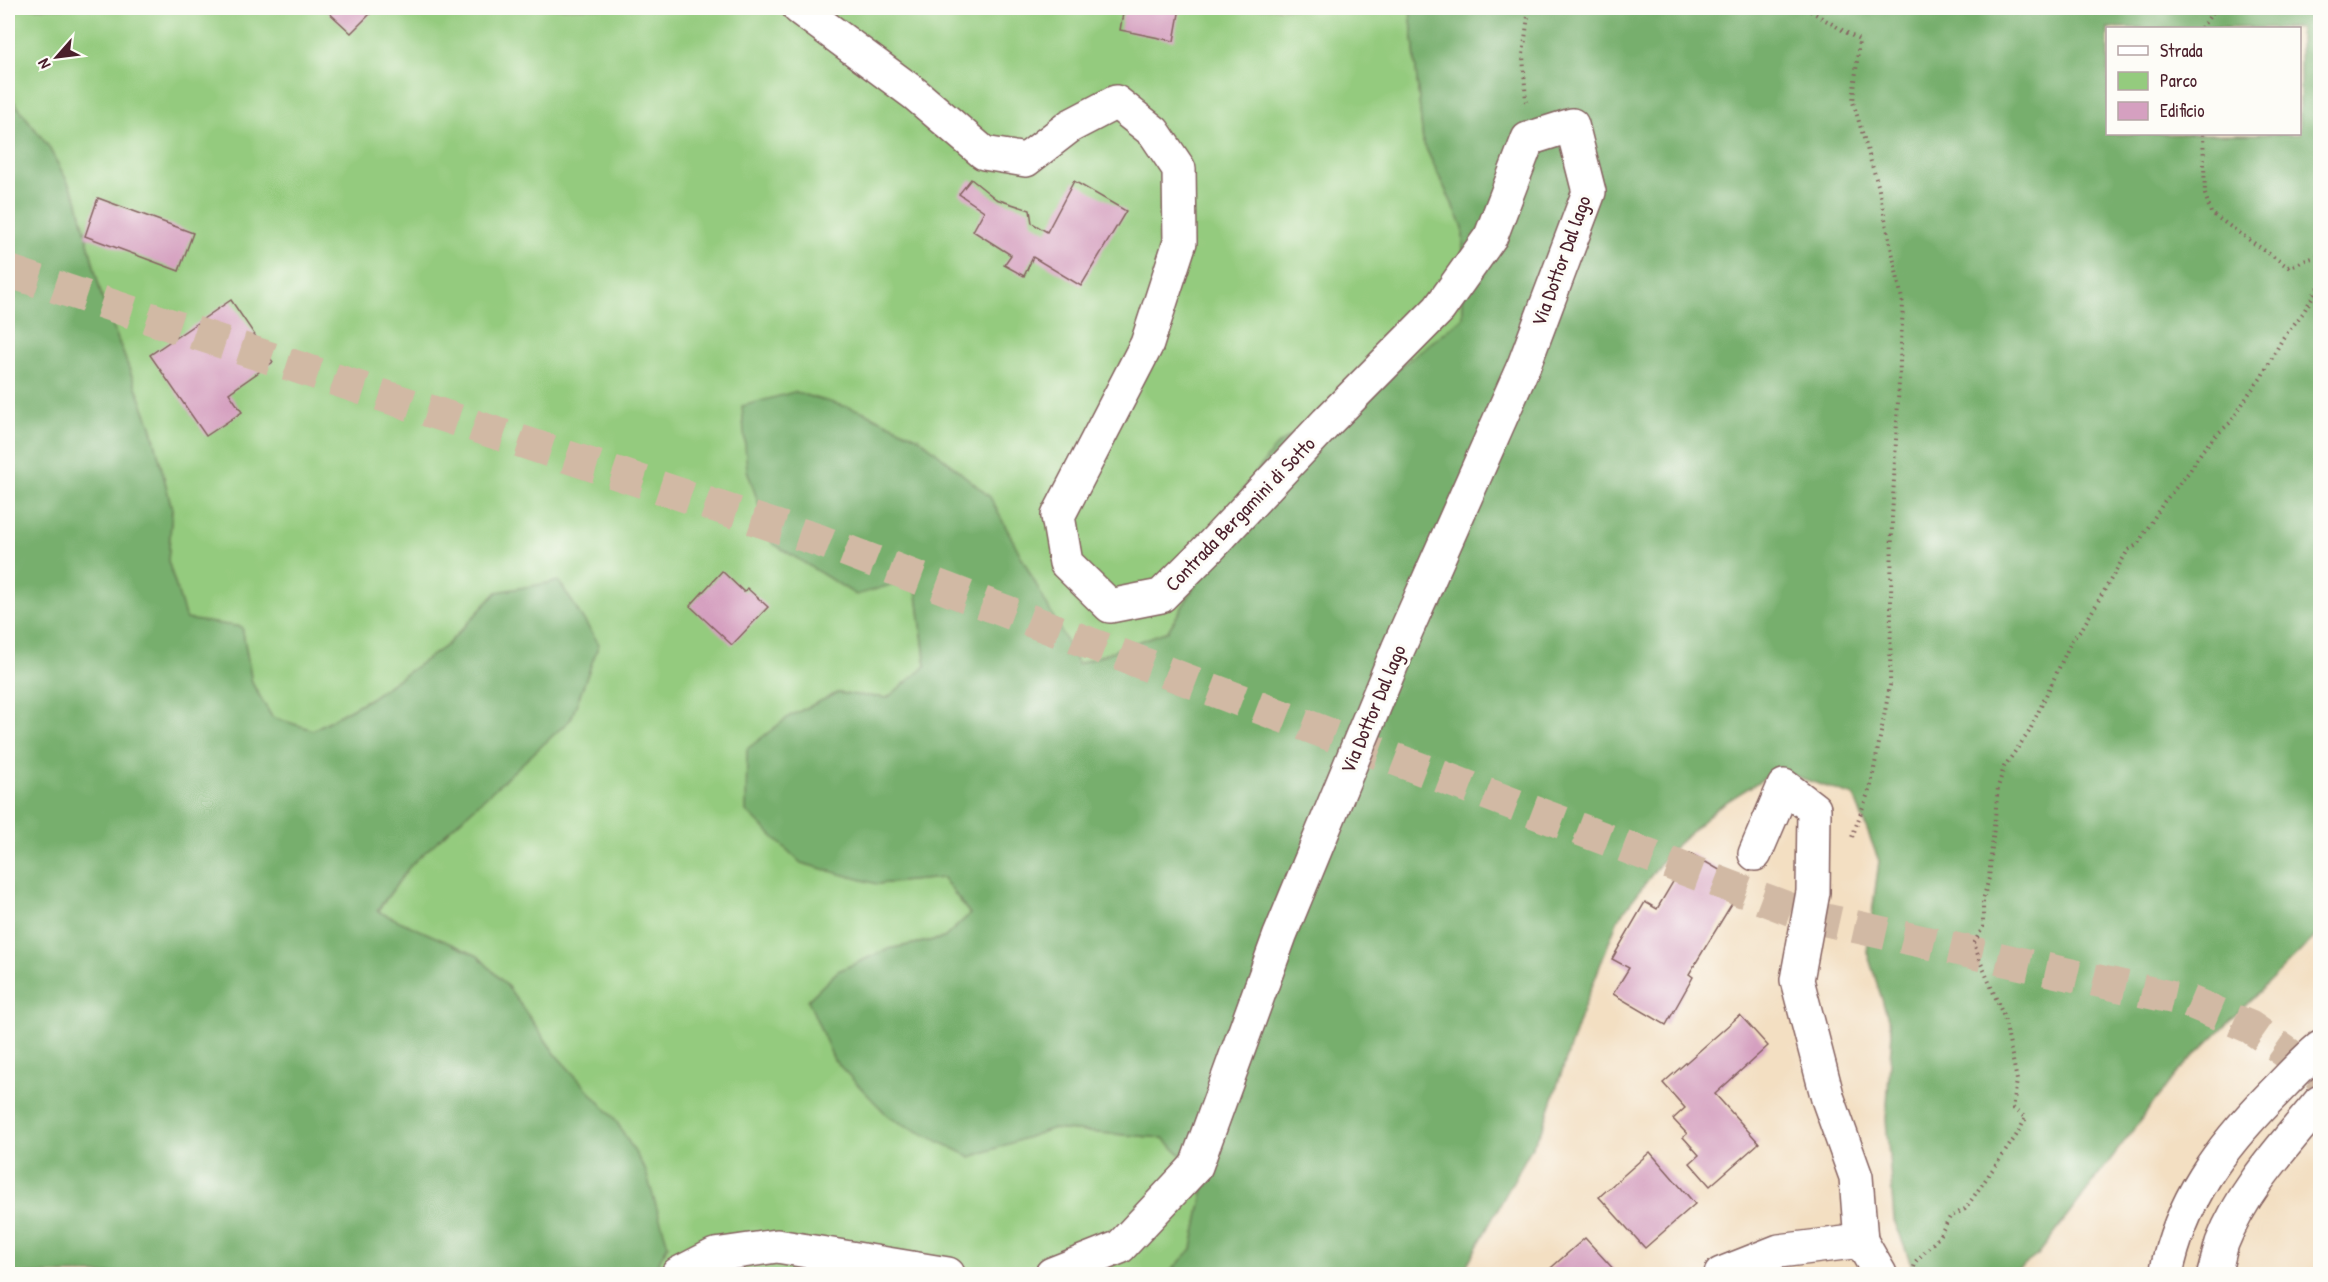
<svg xmlns="http://www.w3.org/2000/svg" width="2328" height="1282" viewBox="0 0 2328 1282" font-family="'Patrick Hand',sans-serif">
<style>
.green{fill:#94cb7e;stroke:#6f7554;stroke-width:1.5}
.forest{fill:#77af6d;stroke:#60674c;stroke-width:1.5;fill-rule:evenodd}
.building{fill:#d5a0c0}
.lines{fill:none;stroke-linecap:round;stroke-linejoin:round}
.trunk-tunnel{stroke:#d1b9a4;stroke-width:33;stroke-dasharray:33 16;stroke-linecap:butt}
.minor-casing{stroke:#856260;stroke-width:36}
.primary-casing{stroke:#856260;stroke-width:36}
.trunk-casing{stroke:#856260;stroke-width:36}
.path{stroke:#856260;stroke-width:4;stroke-dasharray:1.5 4.5;stroke-linecap:butt}
.minor{stroke:#fff;stroke-width:33}
.primary{stroke:#fff;stroke-width:33}
.trunk{stroke:#fff;stroke-width:33}
.labels{text-anchor:middle;stroke-width:6;stroke-linejoin:round;paint-order:stroke}
.street-label{font-size:20px;fill:#4a1f2b;stroke:#fdfcf7}
</style>
<rect width="100%" height="100%" fill="#fdfcf7"/>
<filter id="ink" filterUnits="userSpaceOnUse"><feTurbulence type="fractalNoise" baseFrequency=".0167" numOctaves="2"/><feDisplacementMap in="SourceGraphic" scale="12" xChannelSelector="R" yChannelSelector="G"/><feConvolveMatrix kernelMatrix="1 2 1 2 8 2 1 2 1" color-interpolation-filters="sRGB"/></filter>
<filter id="wash" filterUnits="userSpaceOnUse"><feTurbulence type="fractalNoise" baseFrequency=".008" numOctaves="4" result="noise"/><feDisplacementMap in="SourceGraphic" scale="24" xChannelSelector="R" yChannelSelector="G"/><feGaussianBlur stdDeviation="1.35" result="paint"/><feColorMatrix in="noise" values="0 0 0 0 0 0 0 0 0 0 0 0 0 0 0 0 0 1.4 0 .05"/><feComposite in="paint" operator="in"/></filter>
<g filter="url(#wash)">
<rect width="100%" height="100%" fill="#f3dfc2"/>
<path class="green" d="M 10,8 L 1410,8 L 1423,142 L 1463,227 L 1463,318 L 1400,367 L 1203,573 L 1168,631 L 1078,664 L 1048,609 L 915,578 L 926,666 L 887,698 L 837,693 L 790,716 L 877,884 L 943,878 L 970,914 L 944,938 L 888,949 L 970,1157 L 1051,1129 L 1163,1138 L 1206,1178 L 1192,1249 L 1168,1274 L 652,1274 L 668,1245 L 556,1055 L 508,987 L 407,926 L 377,912 L 410,866 L 497,592 L 447,645 L 369,699 L 313,730 L 272,718 L 252,683 L 242,627 L 186,620 L 168,561 L 172,509 L 151,426 L 102,298 L 77,199 L 48,146 L 8,94 Z"/>
<g class="forest">
<path d="M 1410,8 L 2320,8 L 2320,932 L 2174,1076 L 2038,1255 L 2011,1274 L 1915,1274 L 1894,1220 L 1886,1119 L 1892,1031 L 1867,952 L 1879,861 L 1854,796 L 1777,770 L 1718,807 L 1669,852 L 1618,919 L 1581,1015 L 1544,1125 L 1462,1274 L 1168,1274 L 1192,1249 L 1206,1178 L 1163,1138 L 1051,1129 L 971,1157 L 890,1118 L 834,1060 L 808,1000 L 838,971 L 888,949 L 944,938 L 970,914 L 943,878 L 877,884 L 801,863 L 746,811 L 747,749 L 790,716 L 837,693 L 887,698 L 926,666 L 915,578 L 856,595 L 772,543 L 747,470 L 742,406 L 794,392 L 862,411 L 919,438 L 990,497 L 1078,664 L 1168,631 L 1203,573 L 1235,501 L 1275,447 L 1336,404 L 1400,367 L 1463,318 L 1463,227 L 1423,142 ZM 2108,28 L 2300,28 L 2300,134 L 2108,134 Z"/>
<path d="M 8,94 L 48,146 L 77,199 L 102,298 L 151,426 L 172,509 L 168,561 L 186,619 L 242,627 L 252,683 L 272,717 L 313,730 L 369,699 L 447,645 L 497,592 L 559,581 L 599,644 L 571,719 L 410,866 L 377,911 L 478,956 L 508,987 L 556,1055 L 615,1119 L 645,1169 L 668,1245 L 652,1274 L 8,1274 Z"/>
</g>
<g id="blocks">
<g class="building">
<path d="M 324,8 L 376,8 L 351,33 Z"/>
<path d="M 1124,8 L 1180,8 L 1174,41 L 1120,30 Z"/>
<path d="M 971,179 L 996,199 L 1030,210 L 1032,223 L 1047,232 L 1074,181 L 1126,211 L 1081,286 L 1033,257 L 1024,276 L 1004,265 L 1011,255 L 973,231 L 984,211 L 959,194 Z"/>
<path d="M 98,198 L 193,233 L 179,271 L 85,236 Z"/>
<path d="M 231,300 L 273,362 L 229,393 L 242,412 L 206,436 L 150,355 Z"/>
<path d="M 722,571 L 744,592 L 747,588 L 768,607 L 732,645 L 690,606 Z"/>
<path d="M 1690,853 L 1737,880 L 1729,894 L 1736,897 L 1689,974 L 1693,977 L 1666,1025 L 1613,994 L 1629,968 L 1612,959 L 1645,902 L 1657,909 Z"/>
<path d="M 1740,1015 L 1768,1046 L 1715,1094 L 1759,1143 L 1710,1186 L 1690,1163 L 1699,1155 L 1683,1137 L 1687,1134 L 1673,1119 L 1685,1108 L 1663,1083 Z"/>
<path d="M 1650,1152 L 1695,1204 L 1645,1248 L 1599,1197 Z"/>
<path d="M 1585,1238 L 1618,1274 L 1544,1274 Z"/>
</g>
</g>
</g>
<g filter="url(#ink)">
<use href="#blocks" fill-opacity="0" stroke="#856260" stroke-width="1.5"/>
<g class="lines">
<path class="trunk-tunnel" d="M 8,271 L 818,540 L 1808,916 L 2188,1001 L 2250,1027 L 2320,1076"/>
<g class="minor-casing">
<g id="minor">
<path d="M 799,8 L 915,94 L 984,153 L 1026,160 L 1070,126 L 1116,102 L 1154,132 L 1179,169 L 1180,242 L 1147,344 L 1058,516 L 1066,563 L 1110,606 L 1161,596 L 1212,545 L 1327,422 L 1439,309 L 1491,236 L 1528,139 L 1572,125 L 1589,192 L 1524,365 L 1398,649 L 1280,935 L 1196,1166 L 1120,1247 L 1052,1274"/>
<path d="M 1755,854 L 1784,786 L 1814,809 L 1813,892 L 1797,980 L 1828,1099 L 1856,1177 L 1861,1241"/>
<path d="M 678,1274 L 715,1255 L 777,1246 L 948,1274"/>
<path d="M 1721,1274 L 1779,1251 L 1861,1241 L 1880,1274"/>
</g>
</g>
<g class="primary-casing">
<path id="primary" d="M 2166,1274 C 2181,1200 2219,1149 2271,1096 C 2287,1080 2303,1062 2320,1048"/>
</g>
<g class="trunk-casing">
<path id="trunk" d="M 2214,1274 C 2217,1264 2219,1253 2222,1243 C 2243,1189 2284,1146 2320,1102"/>
</g>
<g class="path">
<path d="M 1799,8 L 1807,9 L 1859,40 L 1853,102 L 1878,185 L 1903,304 L 1892,518 L 1890,685 L 1871,785 L 1851,840"/>
<path d="M 2201,28 L 2216,8"/>
<path d="M 1526,102 L 1523,55 L 1529,8"/>
<path d="M 2203,134 L 2205,194 L 2211,213 L 2288,267 L 2320,255"/>
<path d="M 1914,1267 L 1916,1261 L 1938,1238 L 1950,1217 L 1965,1209 L 2016,1136 L 2026,1118 L 2013,1108 L 2017,1080 L 2004,1017 L 1980,961 L 1974,943 L 1983,927 L 1983,900 L 1989,878 L 1998,787 L 2004,767 L 2029,732 L 2072,640 L 2083,627 L 2128,550 L 2137,545 L 2164,502 L 2189,472 L 2202,451 L 2216,435 L 2231,422 L 2250,392 L 2261,378 L 2283,338 L 2303,313 L 2320,284"/>
</g>
<use href="#minor" class="minor"/>
<use href="#primary" class="primary"/>
<use href="#trunk" class="trunk"/>
</g>
</g>
<g class="labels">
<g class="street-label">
<text transform="translate(1561 261) rotate(-70)" y="7">Via Dottor Dal lago</text>
<text transform="translate(1240 514) rotate(-46)" y="7">Contrada Bergamini di Sotto</text>
<text transform="translate(1373 709) rotate(-67)" y="7">Via Dottor Dal lago</text>
</g>
</g>
<rect width="2328" height="1282" fill="none" stroke="#fdfcf7" stroke-width="30"/>
<rect x="2106" y="27" width="195" height="108" fill="#fdfcf7" stroke="#b5a4a5" stroke-width="1.5"/>
<rect x="2118" y="46" width="30" height="9" fill="#ffffff" stroke="#b5a4a5" stroke-width="1.5"/>
<text x="2160" y="57" font-size="18" fill="#4a1f2b">Strada</text>
<rect x="2118" y="72" width="30" height="18" fill="#94cb7e" stroke="#b5a4a5" stroke-width="1.5"/>
<text x="2160" y="87" font-size="18" fill="#4a1f2b">Parco</text>
<rect x="2118" y="102" width="30" height="18" fill="#d5a0c0" stroke="#b5a4a5" stroke-width="1.5"/>
<text x="2160" y="117" font-size="18" fill="#4a1f2b">Edificio</text>
<g transform="translate(57 57) rotate(242)" stroke="#fdfcf7" stroke-width="4.5" paint-order="stroke">
<path d="M0-4.5L10 22L0 15L-10 22Z" fill="#4a1f2b"/>
<text y="-9" font-size="16" font-weight="bold" text-anchor="middle" fill="#4a1f2b">N</text>
</g>
</svg>
